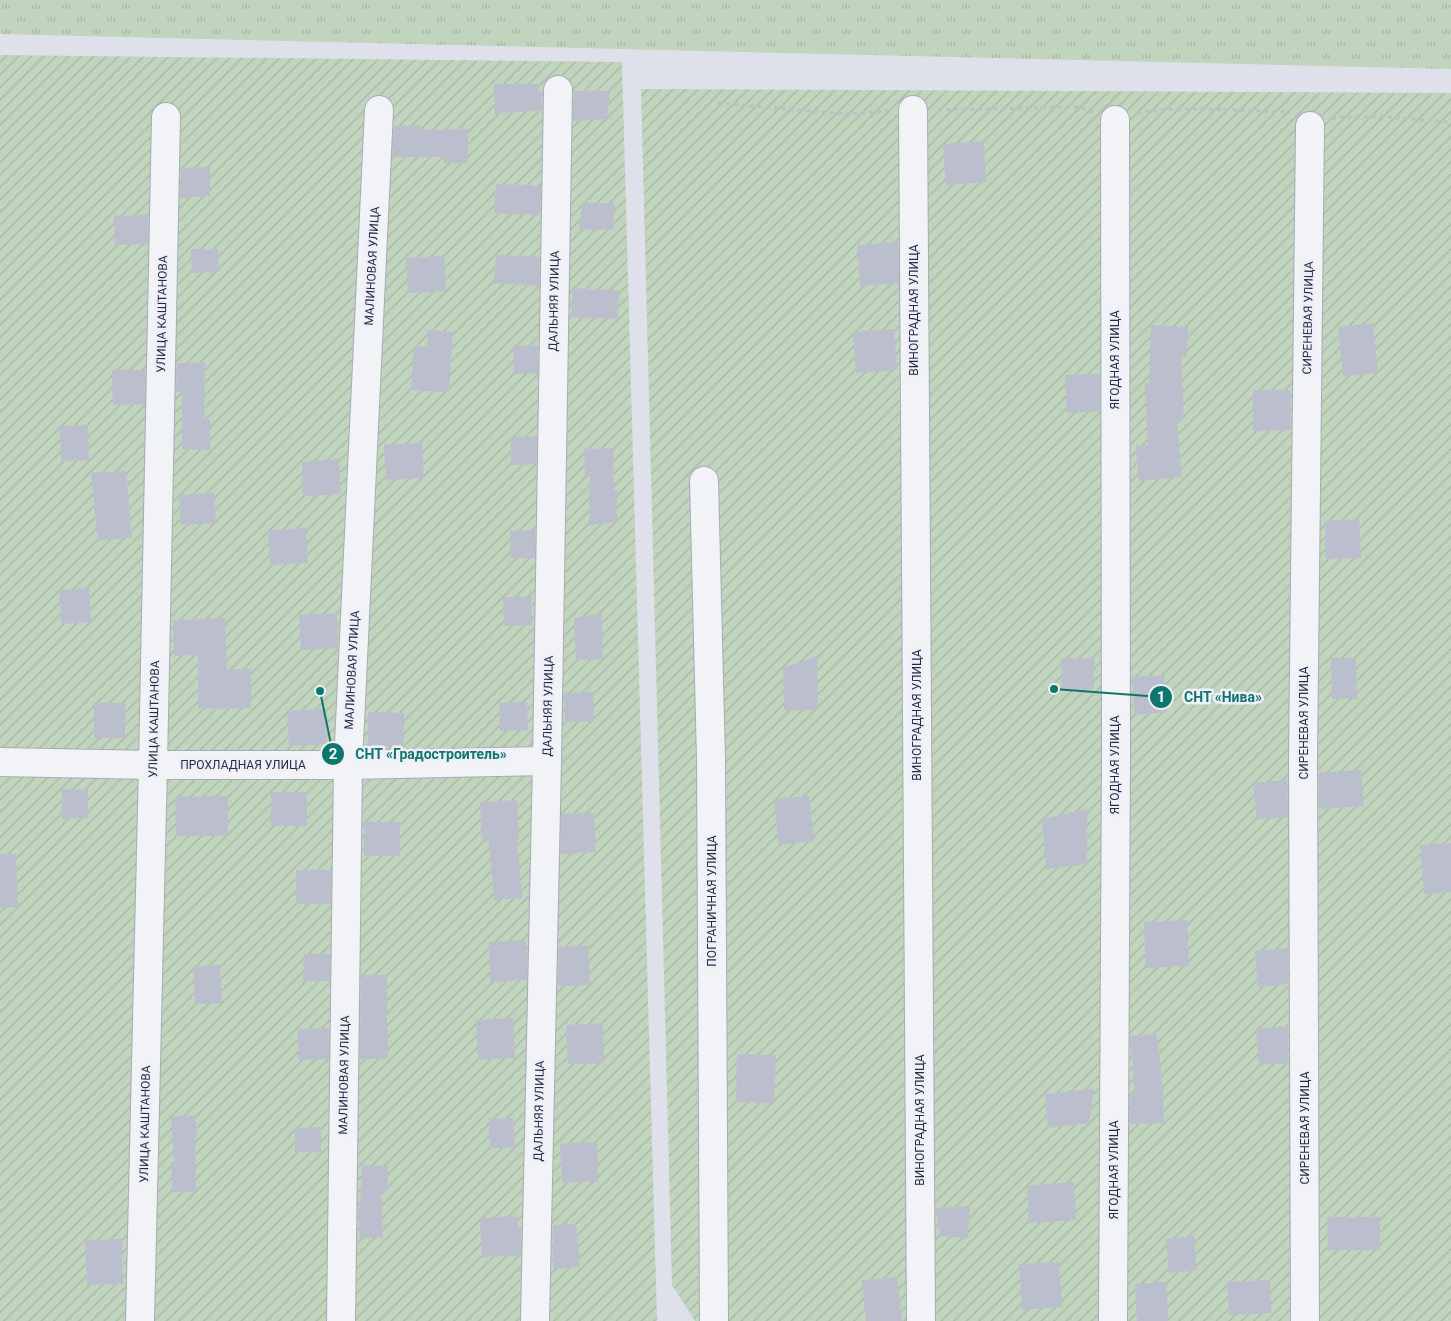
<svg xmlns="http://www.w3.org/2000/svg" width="1451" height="1321" viewBox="0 0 1451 1321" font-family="Roboto,sans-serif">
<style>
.grass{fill:url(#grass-tufts)}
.garden{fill:url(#garden-furrows)}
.building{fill:#bbbfcd}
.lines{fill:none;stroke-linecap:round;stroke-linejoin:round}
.minor-casing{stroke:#a7abb7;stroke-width:30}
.path{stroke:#bcbfc8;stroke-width:3;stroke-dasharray:4 4;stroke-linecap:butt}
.minor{stroke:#f1f3f7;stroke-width:28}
.labels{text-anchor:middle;stroke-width:5;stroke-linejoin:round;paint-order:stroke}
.street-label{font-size:12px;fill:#262c42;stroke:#eef0f7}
.leader{fill:none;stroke:#0f766e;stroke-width:2}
.callout-dot{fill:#0f766e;stroke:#eef0f7;stroke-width:2}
.mark-label{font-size:15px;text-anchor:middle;font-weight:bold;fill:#fff}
.callout-label{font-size:14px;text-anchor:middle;font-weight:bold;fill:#0f766e;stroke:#eef0f7;stroke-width:5;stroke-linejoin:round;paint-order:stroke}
</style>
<defs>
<pattern id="grass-tufts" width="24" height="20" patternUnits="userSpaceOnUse" patternTransform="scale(1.25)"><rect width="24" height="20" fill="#c1d4be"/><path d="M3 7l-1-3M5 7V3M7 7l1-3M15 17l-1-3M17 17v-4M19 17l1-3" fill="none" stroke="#a6b6a4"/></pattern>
<pattern id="garden-furrows" width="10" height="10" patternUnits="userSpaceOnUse" patternTransform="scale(1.25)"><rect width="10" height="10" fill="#c1d4be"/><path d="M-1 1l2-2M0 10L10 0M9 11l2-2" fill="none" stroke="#a6b6a4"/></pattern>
</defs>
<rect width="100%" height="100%" fill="#dee1e9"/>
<path class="grass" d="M 0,0 L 1451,0 L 1451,69 L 0,34 Z"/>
<g class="garden">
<path d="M 0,55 L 622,62 L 657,1321 L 0,1321 Z"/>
<path d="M 641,89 L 1451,93 L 1451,1321 L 695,1321 L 672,1285 Z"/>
</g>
<g class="building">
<path d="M 494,84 L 539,84 L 538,91 L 542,91 L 542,110 L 495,114 Z"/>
<path d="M 574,91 L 610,91 L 607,119 L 573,121 Z"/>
<path d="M 421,125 L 421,130 L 468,129 L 468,163 L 444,163 L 444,157 L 392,157 L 394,126 Z"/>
<path d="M 984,141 L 986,182 L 946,185 L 943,144 Z"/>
<path d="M 210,167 L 210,196 L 180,198 L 181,168 Z"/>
<path d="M 496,184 L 541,186 L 540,215 L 494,213 Z"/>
<path d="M 582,203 L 614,203 L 613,229 L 579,230 Z"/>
<path d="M 148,215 L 148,244 L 115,245 L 114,216 Z"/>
<path d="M 898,242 L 899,283 L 860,286 L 857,245 Z"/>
<path d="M 191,249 L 218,249 L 219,272 L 192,273 Z"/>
<path d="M 496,255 L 540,257 L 539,286 L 494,283 Z"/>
<path d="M 444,256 L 446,291 L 408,293 L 406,258 Z"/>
<path d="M 573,288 L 619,291 L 617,319 L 571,317 Z"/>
<path d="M 1373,323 L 1378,373 L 1343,376 L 1338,327 Z"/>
<path d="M 1151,325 L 1188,327 L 1187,357 L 1181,357 L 1184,420 L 1177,420 L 1182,477 L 1139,481 L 1136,446 L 1148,445 L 1145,383 L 1149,383 Z"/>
<path d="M 894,329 L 897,370 L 856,373 L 853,332 Z"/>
<path d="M 428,330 L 453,332 L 449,392 L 411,390 L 414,346 L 427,347 Z"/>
<path d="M 538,345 L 538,373 L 514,374 L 513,346 Z"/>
<path d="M 177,363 L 205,363 L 204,420 L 210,420 L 210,450 L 182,449 L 182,392 L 176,392 Z"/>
<path d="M 112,370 L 145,370 L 145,404 L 113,405 Z"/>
<path d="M 1100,374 L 1100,411 L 1067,413 L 1065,375 Z"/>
<path d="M 1253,390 L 1290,390 L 1291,430 L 1253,431 Z"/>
<path d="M 88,425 L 89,460 L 61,461 L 60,426 Z"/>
<path d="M 537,436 L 536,464 L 511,465 L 511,437 Z"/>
<path d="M 422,443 L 424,478 L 386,480 L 384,445 Z"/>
<path d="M 613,448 L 614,490 L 617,490 L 617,522 L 589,525 L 590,476 L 585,476 L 584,449 Z"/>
<path d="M 339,459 L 341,494 L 303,496 L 302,462 Z"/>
<path d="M 126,471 L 132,538 L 98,540 L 91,473 Z"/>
<path d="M 214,493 L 216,523 L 181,525 L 179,495 Z"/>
<path d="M 1359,519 L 1361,558 L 1326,559 L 1325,521 Z"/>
<path d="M 306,528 L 308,563 L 270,565 L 268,530 Z"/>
<path d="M 535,530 L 535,558 L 511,558 L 510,531 Z"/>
<path d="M 89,588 L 91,622 L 61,624 L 59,590 Z"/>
<path d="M 503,597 L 531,597 L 532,625 L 504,626 Z"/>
<path d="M 337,613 L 338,648 L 301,650 L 299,615 Z"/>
<path d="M 602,613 L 603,659 L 576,660 L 574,618 Z"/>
<path d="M 225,618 L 227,669 L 251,669 L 251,708 L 198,709 L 198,655 L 174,656 L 173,620 Z"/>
<path d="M 817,656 L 818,710 L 784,710 L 783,668 Z"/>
<path d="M 1094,658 L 1094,689 L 1062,691 L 1061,659 Z"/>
<path d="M 1331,658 L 1356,658 L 1357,699 L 1332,699 Z"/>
<path d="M 1164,675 L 1167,712 L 1135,715 L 1132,677 Z"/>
<path d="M 593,692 L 594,721 L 565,722 L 564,693 Z"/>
<path d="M 527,702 L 528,730 L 500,731 L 499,703 Z"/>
<rect x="94" y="703" width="31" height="35"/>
<path d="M 326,709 L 327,744 L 289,746 L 287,711 Z"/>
<path d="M 368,712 L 404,713 L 404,746 L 368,746 Z"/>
<path d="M 1361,770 L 1364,806 L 1319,809 L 1319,773 Z"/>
<path d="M 1287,780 L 1288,817 L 1257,819 L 1253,783 Z"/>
<path d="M 62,789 L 88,790 L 88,818 L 62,819 Z"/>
<rect x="271" y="792" width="36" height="34"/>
<path d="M 228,796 L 228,836 L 176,836 L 175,797 Z"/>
<path d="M 809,796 L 814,841 L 779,845 L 774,799 Z"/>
<path d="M 517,800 L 519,840 L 517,840 L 522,898 L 494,900 L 489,841 L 482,842 L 480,802 Z"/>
<path d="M 1087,809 L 1087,864 L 1046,869 L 1042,819 Z"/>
<path d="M 594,813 L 596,852 L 561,854 L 561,814 Z"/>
<rect x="364" y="822" width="36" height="34"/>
<path d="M 1451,843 L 1451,892 L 1424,894 L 1420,845 Z"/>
<path d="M 0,854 L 16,854 L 18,907 L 0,908 Z"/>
<rect x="296" y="870" width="35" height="34"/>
<path d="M 1187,920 L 1189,966 L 1146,968 L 1144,922 Z"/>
<path d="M 525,940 L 526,948 L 527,948 L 527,980 L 490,982 L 489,942 Z"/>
<path d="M 588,945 L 590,985 L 558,986 L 559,947 Z"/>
<path d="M 1288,948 L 1288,984 L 1258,987 L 1255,951 Z"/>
<path d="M 304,954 L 330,954 L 330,981 L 303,981 Z"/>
<path d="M 220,965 L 222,1003 L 195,1004 L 194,966 Z"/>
<path d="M 361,975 L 387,975 L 387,1028 L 388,1028 L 388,1059 L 360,1059 Z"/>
<path d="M 513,1018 L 515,1058 L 478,1060 L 476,1020 Z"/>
<path d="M 603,1023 L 604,1063 L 568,1064 L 566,1025 Z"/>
<path d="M 1288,1026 L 1288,1063 L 1259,1065 L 1256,1029 Z"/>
<path d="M 329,1028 L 329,1059 L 298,1060 L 298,1029 Z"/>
<path d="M 1157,1034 L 1163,1092 L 1164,1123 L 1130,1124 L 1130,1095 L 1135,1094 L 1130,1036 Z"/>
<path d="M 737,1054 L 776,1055 L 774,1103 L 736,1102 Z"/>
<path d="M 1094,1089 L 1089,1123 L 1048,1128 L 1045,1094 Z"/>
<path d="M 195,1115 L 197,1137 L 195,1137 L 196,1192 L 172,1192 L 171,1162 L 174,1162 L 171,1117 Z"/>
<path d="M 513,1118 L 515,1148 L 490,1148 L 489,1119 Z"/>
<path d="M 321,1127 L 321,1152 L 295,1152 L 295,1128 Z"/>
<path d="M 597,1142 L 598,1181 L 562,1183 L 560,1144 Z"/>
<path d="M 362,1165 L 388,1166 L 387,1192 L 381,1192 L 383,1237 L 360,1238 L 358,1208 L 360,1207 Z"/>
<path d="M 1074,1182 L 1076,1220 L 1029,1223 L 1027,1186 Z"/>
<path d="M 970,1206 L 968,1238 L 940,1236 L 936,1208 Z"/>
<path d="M 517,1216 L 518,1228 L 521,1228 L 521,1255 L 482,1257 L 480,1218 Z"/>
<path d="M 1327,1217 L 1380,1217 L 1380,1250 L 1328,1250 Z"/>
<path d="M 576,1224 L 580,1267 L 553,1269 L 553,1225 Z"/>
<path d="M 1194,1236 L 1197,1270 L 1169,1273 L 1166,1239 Z"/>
<path d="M 122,1239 L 123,1284 L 87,1285 L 85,1240 Z"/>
<path d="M 1059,1262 L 1062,1307 L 1022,1310 L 1019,1264 Z"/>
<path d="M 897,1277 L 902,1321 L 866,1321 L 862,1280 Z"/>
<path d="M 1270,1280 L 1271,1313 L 1229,1315 L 1227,1282 Z"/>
<path d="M 1166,1282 L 1168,1321 L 1137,1321 L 1135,1284 Z"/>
</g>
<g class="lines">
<g class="minor-casing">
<g id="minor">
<path d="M 913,110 L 921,1321"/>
<path d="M 704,481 L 711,759 L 714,1321"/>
<path d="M 0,762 L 153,765 L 348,765 L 547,761"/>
<path d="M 140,1321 L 153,765 L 166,117"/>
<path d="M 341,1321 L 348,765 L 379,110"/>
<path d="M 535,1321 L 547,761 L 558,90"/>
<path d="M 1113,1321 L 1116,756 L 1115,120"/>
<path d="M 1305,1321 L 1303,759 L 1310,126"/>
</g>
</g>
<g class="path">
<path d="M 718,103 L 847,114 L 889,111"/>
<path d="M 938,110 L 1080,107 L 1093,112"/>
<path d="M 1137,113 C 1151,109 1165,110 1180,109 C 1217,109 1253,111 1290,112"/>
<path d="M 1332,119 L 1340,117 L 1385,117 L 1451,122"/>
</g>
<use href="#minor" class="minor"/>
</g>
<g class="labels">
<g class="street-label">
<text transform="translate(372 266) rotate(-87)" y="4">МАЛИНОВАЯ УЛИЦА</text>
<text transform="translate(554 301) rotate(-89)" y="4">ДАЛЬНЯЯ УЛИЦА</text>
<text transform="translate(914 310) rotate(-90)" y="4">ВИНОГРАДНАЯ УЛИЦА</text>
<text transform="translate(162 314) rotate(-89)" y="4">УЛИЦА КАШТАНОВА</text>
<text transform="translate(1308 318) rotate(-89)" y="4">СИРЕНЕВАЯ УЛИЦА</text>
<text transform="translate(1115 360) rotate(-90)" y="4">ЯГОДНАЯ УЛИЦА</text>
<text transform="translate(352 670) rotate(-87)" y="4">МАЛИНОВАЯ УЛИЦА</text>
<text transform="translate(548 706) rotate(-89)" y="4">ДАЛЬНЯЯ УЛИЦА</text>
<text transform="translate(917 715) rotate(-90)" y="4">ВИНОГРАДНАЯ УЛИЦА</text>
<text transform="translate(154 719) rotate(-89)" y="4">УЛИЦА КАШТАНОВА</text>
<text transform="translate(1304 723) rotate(-90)" y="4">СИРЕНЕВАЯ УЛИЦА</text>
<text x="243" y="769">ПРОХЛАДНАЯ УЛИЦА</text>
<text transform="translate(1115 765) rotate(-90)" y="4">ЯГОДНАЯ УЛИЦА</text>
<text transform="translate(712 901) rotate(-90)" y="4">ПОГРАНИЧНАЯ УЛИЦА</text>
<text transform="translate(344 1075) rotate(-89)" y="4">МАЛИНОВАЯ УЛИЦА</text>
<text transform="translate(539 1111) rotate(-89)" y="4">ДАЛЬНЯЯ УЛИЦА</text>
<text transform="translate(920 1120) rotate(-90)" y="4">ВИНОГРАДНАЯ УЛИЦА</text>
<text transform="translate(145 1124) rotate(-89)" y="4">УЛИЦА КАШТАНОВА</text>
<text transform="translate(1305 1128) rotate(-90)" y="4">СИРЕНЕВАЯ УЛИЦА</text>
<text transform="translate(1114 1170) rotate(-90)" y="4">ЯГОДНАЯ УЛИЦА</text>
</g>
</g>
<path class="leader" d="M1054 689L1161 697M320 691L333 754"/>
<g class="callout-dot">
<circle cx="1054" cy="689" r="5"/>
<circle cx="320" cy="691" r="5"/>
<circle cx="1161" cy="697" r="12"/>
<circle cx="333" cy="754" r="12"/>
</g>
<g class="mark-label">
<text x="1161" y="702">1</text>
<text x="333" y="759">2</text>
</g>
<g class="callout-label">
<text x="1223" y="702">СНТ «Нива»</text>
<text x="431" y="759">СНТ «Градостроитель»</text>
</g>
</svg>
